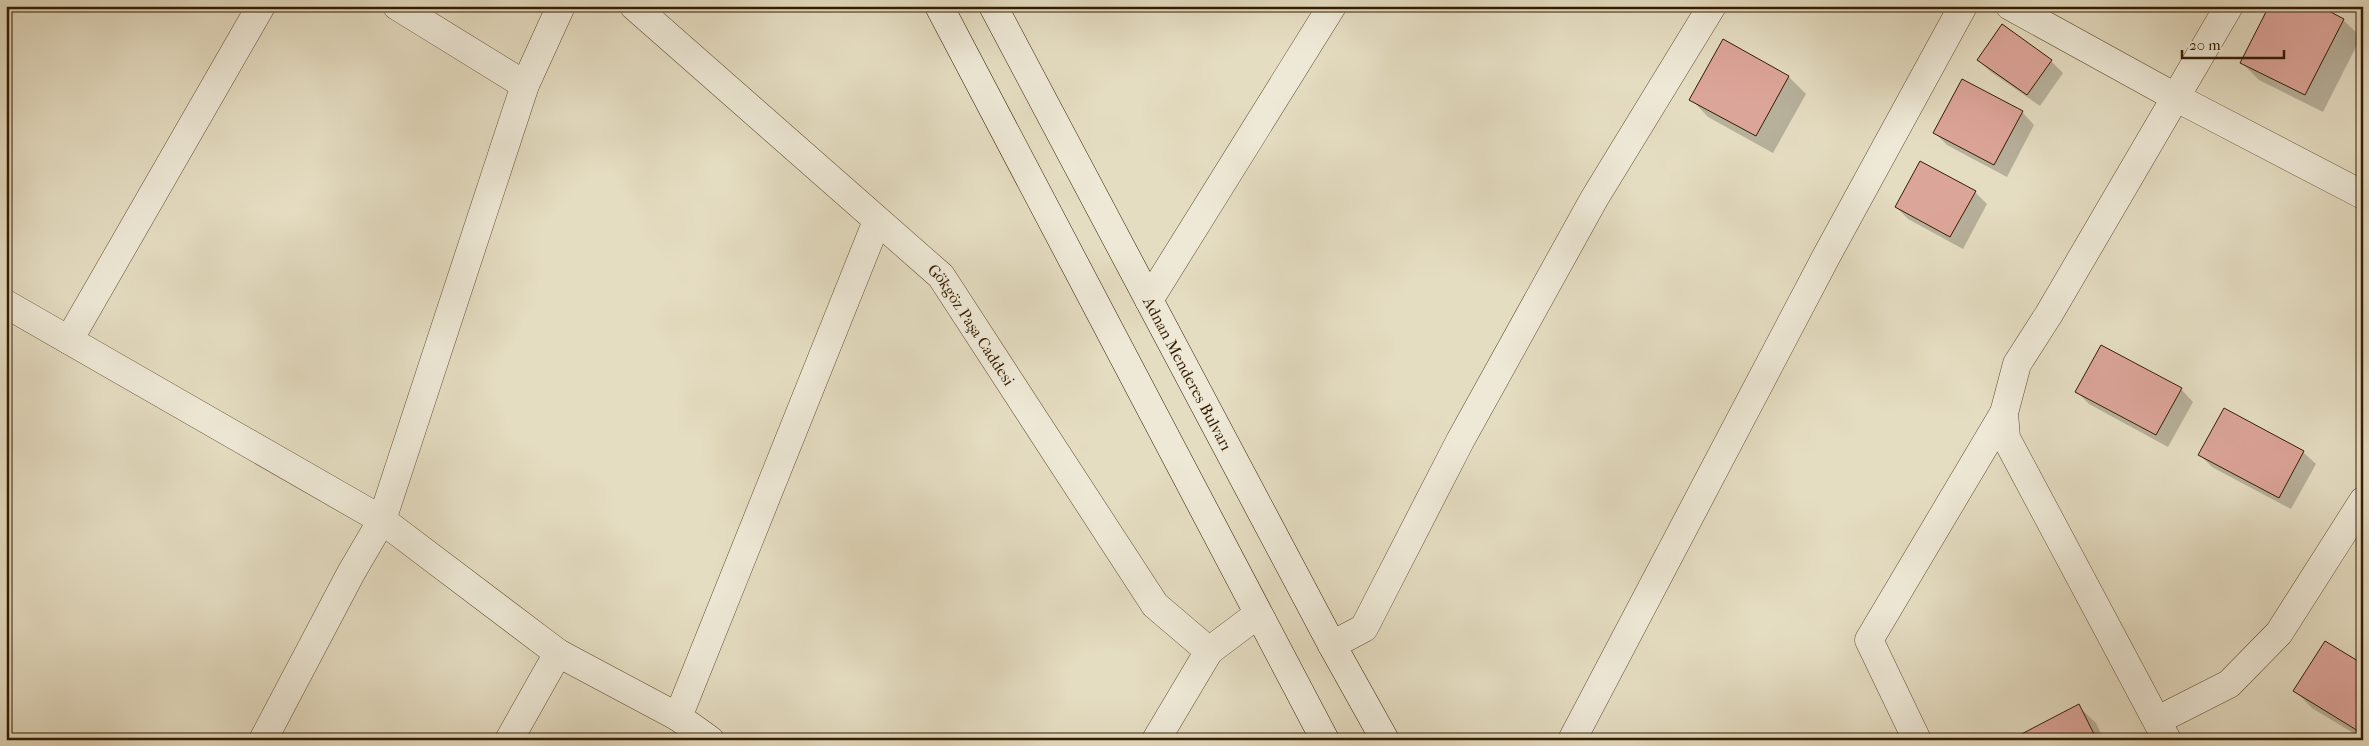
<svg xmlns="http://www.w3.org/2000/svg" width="2369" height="746" viewBox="0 0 2369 746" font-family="'IM FELL French Canon',serif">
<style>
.shadow{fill:#0003}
.building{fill:#dca599;stroke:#351d00}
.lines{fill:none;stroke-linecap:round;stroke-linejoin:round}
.minor-casing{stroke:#614d30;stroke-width:29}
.tertiary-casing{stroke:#614d30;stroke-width:29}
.secondary-casing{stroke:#351d00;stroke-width:29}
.minor{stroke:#eee9d7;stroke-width:28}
.tertiary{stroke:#eee9d7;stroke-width:28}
.secondary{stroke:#eee9d7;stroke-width:28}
.labels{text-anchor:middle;stroke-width:4.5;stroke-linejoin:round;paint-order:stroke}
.street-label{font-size:16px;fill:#351d00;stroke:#eee9d7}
</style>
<rect width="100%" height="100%" fill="#e5ddc2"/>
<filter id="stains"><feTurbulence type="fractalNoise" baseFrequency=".004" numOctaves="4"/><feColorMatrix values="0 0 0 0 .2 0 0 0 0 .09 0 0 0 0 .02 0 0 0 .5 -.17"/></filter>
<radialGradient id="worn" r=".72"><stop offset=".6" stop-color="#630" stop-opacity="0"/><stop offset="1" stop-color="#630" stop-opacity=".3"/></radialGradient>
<g class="shadow">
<path d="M 2347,6 L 2363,6 L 2363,15 Z"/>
<path d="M 2343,20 L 2361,37 L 2323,112 L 2259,80 L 2242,63 Z"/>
<path d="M 1724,41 L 1789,77 L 1806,94 L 1773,153 L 1708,117 L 1691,99 Z"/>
<path d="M 1978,60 L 2051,61 L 2063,73 L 2040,106 L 1991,72 Z"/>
<path d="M 2022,112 L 2034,125 L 2007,177 L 1947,145 L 1935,133 Z"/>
<path d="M 1975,192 L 1987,204 L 1963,249 L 1908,219 L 1896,207 Z"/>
<path d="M 2181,389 L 2193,402 L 2168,447 L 2089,404 L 2077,392 Z"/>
<path d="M 2224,410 L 2303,452 L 2316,464 L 2291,509 L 2212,467 L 2200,455 Z"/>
<path d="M 2363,666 L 2363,739 L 2312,708 L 2295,691 Z"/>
<path d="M 2078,706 L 2096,723 L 2104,740 L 2013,740 Z"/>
</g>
<g class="building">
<path d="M 2269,6 L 2319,6 L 2344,19 L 2305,95 L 2240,63 Z"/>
<path d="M 2002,24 L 2052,60 L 2027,95 L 1977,60 Z"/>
<path d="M 1723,39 L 1789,76 L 1756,136 L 1689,100 Z"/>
<path d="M 1962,79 L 2023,111 L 1994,165 L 1933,133 Z"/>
<path d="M 1920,161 L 1976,191 L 1950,237 L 1895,207 Z"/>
<path d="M 2101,345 L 2182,388 L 2156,435 L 2075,392 Z"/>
<path d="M 2224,408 L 2304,451 L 2279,498 L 2198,455 Z"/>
<path d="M 2325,641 L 2363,664 L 2363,734 L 2293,691 Z"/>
<path d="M 2079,704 L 2097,740 L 2010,740 Z"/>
</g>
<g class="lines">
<g class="minor-casing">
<g id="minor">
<path d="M 397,6 L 525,85"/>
<path d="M 2010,6 L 2177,98 L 2363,195"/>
<path d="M 1149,300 L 1332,6"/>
<path d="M 6,304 L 382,520 L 558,653 L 678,717 L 710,740"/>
<path d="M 69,340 L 261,6"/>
<path d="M 1332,645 L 1364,628 L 1460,441 L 1594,199 L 1712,6"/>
<path d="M 678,717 L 877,221"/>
<path d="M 2158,720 L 2229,684 L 2279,633 L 2363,501"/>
<path d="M 263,740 L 351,573 L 382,520 L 525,85 L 561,6"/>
<path d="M 509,740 L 558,653"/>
<path d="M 1156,740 L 1209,651"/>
<path d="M 1572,740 L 1827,255 L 1963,6"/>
<path d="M 1917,740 L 1869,640 L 2004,413"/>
<path d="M 2167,740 L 2006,438 L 2004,413 L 2017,364 L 2049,314 L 2229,6"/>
</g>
</g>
<g class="tertiary-casing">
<g id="tertiary">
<path id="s1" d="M 634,6 L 941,276 L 1155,605 L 1209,651 L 1257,615"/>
</g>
</g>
<g class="secondary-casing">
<g id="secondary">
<path d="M 939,6 L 1325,740"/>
<path id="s2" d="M 993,6 L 1332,645 L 1385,740"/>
</g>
</g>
<use href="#minor" class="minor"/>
<use href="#tertiary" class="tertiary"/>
<use href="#secondary" class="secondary"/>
</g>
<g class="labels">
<g class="street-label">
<text dy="6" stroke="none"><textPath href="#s1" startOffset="466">Gökgöz Paşa Caddesi</textPath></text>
<text dy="6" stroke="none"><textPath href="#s2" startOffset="416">Adnan Menderes Bulvarı</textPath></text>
</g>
</g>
<rect width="2369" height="746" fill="none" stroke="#e5ddc2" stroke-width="25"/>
<rect x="8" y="8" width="2354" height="731" fill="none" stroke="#351d00" stroke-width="2.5"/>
<rect x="12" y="12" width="2344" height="721" fill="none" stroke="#351d00"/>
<path d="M2182 50v8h102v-8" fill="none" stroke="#351d00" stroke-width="2.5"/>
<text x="2189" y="50" font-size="15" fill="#351d00" stroke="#eee9d7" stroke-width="4" paint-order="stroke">20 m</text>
<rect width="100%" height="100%" filter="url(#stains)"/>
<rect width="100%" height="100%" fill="url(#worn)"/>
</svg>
